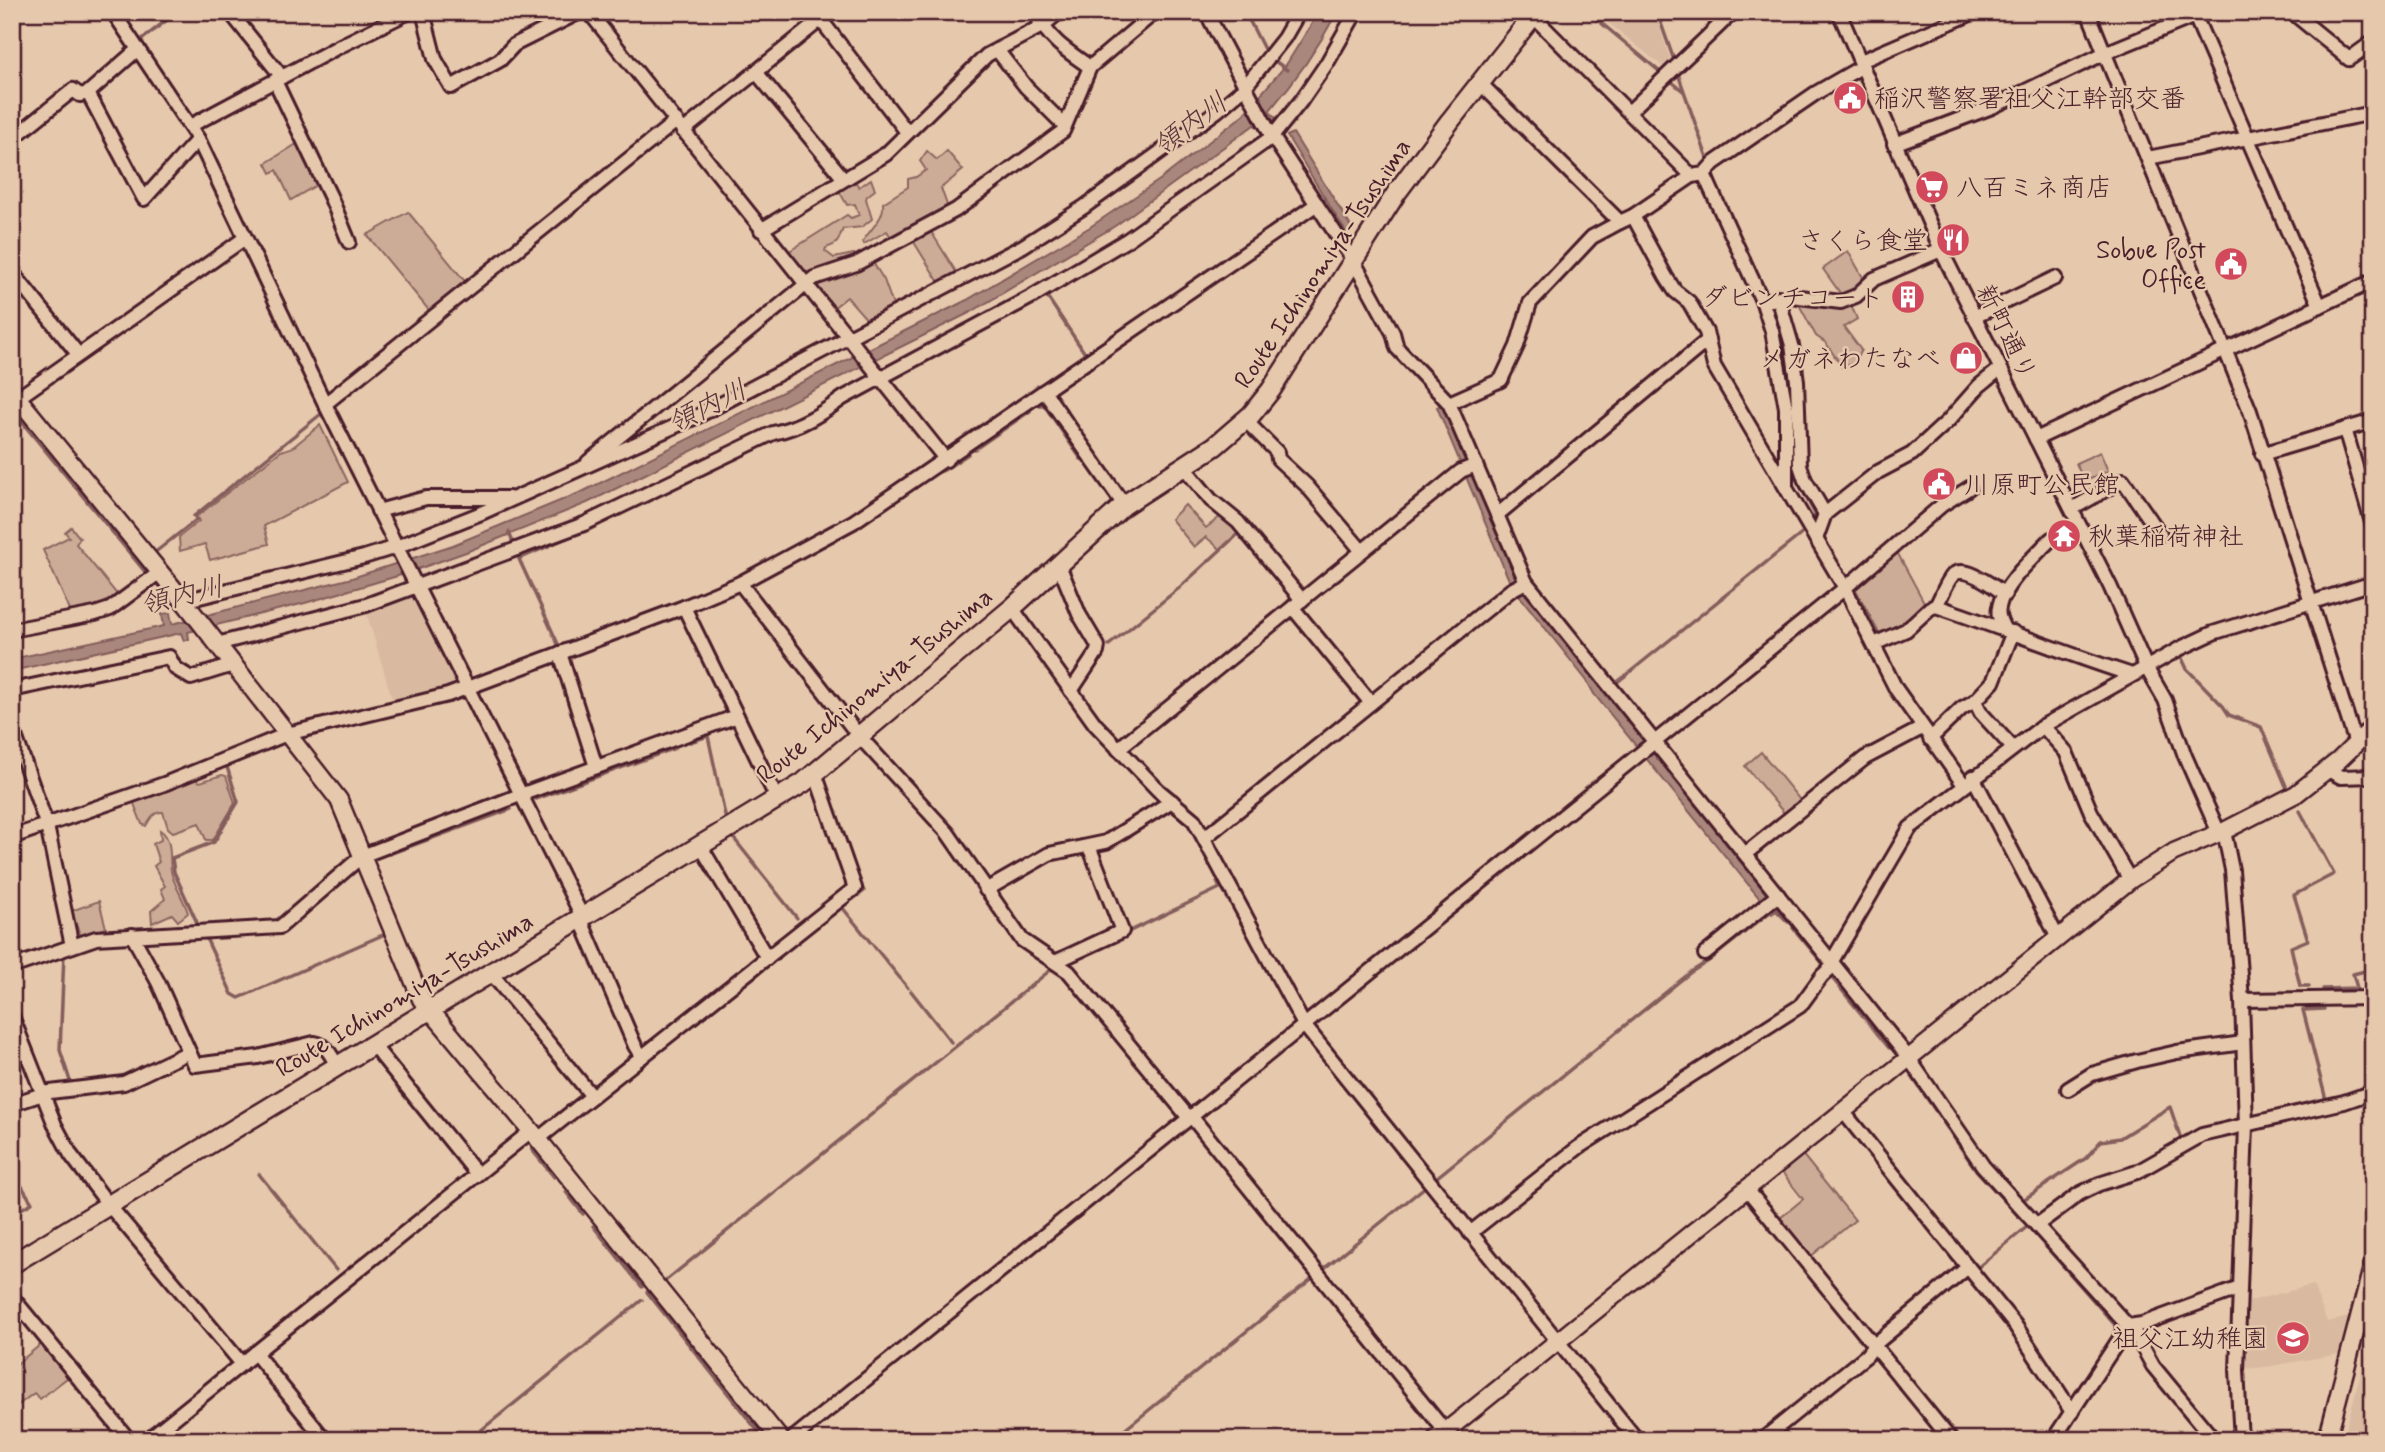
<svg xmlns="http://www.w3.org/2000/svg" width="2385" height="1452" viewBox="0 0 2385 1452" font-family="Mynerve,'Klee One',sans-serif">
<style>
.built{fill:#d9baa1}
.green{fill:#cdac97;stroke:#8c6661;stroke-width:2}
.water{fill:#aa877b;stroke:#845d5b;stroke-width:2}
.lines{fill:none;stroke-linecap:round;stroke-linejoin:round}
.stream{stroke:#845d5b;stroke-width:3.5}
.minor-casing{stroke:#4a1f2b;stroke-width:18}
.tertiary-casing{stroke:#4a1f2b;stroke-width:21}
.secondary-casing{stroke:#4a1f2b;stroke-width:23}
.minor{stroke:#e6c8ac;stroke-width:12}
.tertiary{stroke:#e6c8ac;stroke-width:16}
.secondary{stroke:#e6c8ac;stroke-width:18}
.labels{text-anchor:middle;stroke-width:5;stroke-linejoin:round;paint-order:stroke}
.poi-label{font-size:26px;fill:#4a1f2b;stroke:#e6c8ac;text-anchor:end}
.street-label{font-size:26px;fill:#4a1f2b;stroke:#e6c8ac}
.water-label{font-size:28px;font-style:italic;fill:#5d343b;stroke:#e6c8ac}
</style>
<rect width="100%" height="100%" fill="#e6c8ac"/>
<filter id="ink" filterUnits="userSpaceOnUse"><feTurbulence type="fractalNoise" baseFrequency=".0143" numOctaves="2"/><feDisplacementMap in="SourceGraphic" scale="14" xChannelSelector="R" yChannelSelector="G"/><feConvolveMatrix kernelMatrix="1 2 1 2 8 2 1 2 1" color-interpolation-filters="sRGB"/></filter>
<g filter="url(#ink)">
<g class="built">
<path d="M 1595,12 L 1655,12 L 1672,65 L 1667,70 Z"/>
<path d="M 411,593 L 415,596 L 459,683 L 458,688 L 394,705 L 365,608 Z"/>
<path d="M 2313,1285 L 2327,1322 L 2349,1317 L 2339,1354 L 2266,1367 L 2242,1369 L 2243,1303 Z"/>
<path d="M 2373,1327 L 2373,1440 L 2343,1440 Z"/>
</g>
<g class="green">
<path d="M 300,142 L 318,184 L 291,200 L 277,170 L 271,173 L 266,163 Z"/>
<path d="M 927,151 L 937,160 L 947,151 L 963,170 L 941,188 L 948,208 L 892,239 L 887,231 L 864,244 L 863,241 C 871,228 885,218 883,203 L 908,187 L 908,179 L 916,177 L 926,170 L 920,161 Z"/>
<path d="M 871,179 L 875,190 L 867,196 L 866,199 L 872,219 L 862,227 L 843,229 C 837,241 841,243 826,248 L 825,251 L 834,258 L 854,254 L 855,259 L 810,274 L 803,272 L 788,252 L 847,215 L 851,218 L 859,215 L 855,204 L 847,205 L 838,189 L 854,180 L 859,187 Z"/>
<path d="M 408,212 L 468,285 L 432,314 L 367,235 Z"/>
<path d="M 930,230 L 958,275 L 940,284 L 912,239 Z"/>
<path d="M 1848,251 L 1865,281 L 1843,297 L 1823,269 Z"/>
<path d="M 872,261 L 884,280 L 894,308 L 869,322 L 847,297 L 833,308 L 815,287 L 816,282 Z"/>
<path d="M 1797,301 L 1851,305 L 1857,319 L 1844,327 L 1861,350 L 1853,364 L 1842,367 L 1826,343 L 1816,336 Z"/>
<path d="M 320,425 L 348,482 L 264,526 L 269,544 L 210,560 L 205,544 L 180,551 L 179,537 L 199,521 L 196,517 L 281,451 L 293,447 Z"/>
<path d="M 2100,452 L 2108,471 L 2084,482 L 2076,463 Z"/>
<path d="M 1185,505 L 1206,528 L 1221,516 L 1238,533 L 1220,549 L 1206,537 L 1194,547 L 1171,519 Z"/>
<path d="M 71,527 L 80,538 L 76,544 L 120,598 L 95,609 L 71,613 L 43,550 L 69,537 L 65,532 Z"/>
<path d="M 1897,552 L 1924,602 L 1902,624 L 1879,633 L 1854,586 Z"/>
<path d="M 1761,752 L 1800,800 L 1784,813 L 1745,766 Z"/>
<path d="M 222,775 L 226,776 L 235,803 L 213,840 L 206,840 L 199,823 L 173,832 L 168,828 L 163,812 C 154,811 150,819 146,826 L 142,824 L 133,801 L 195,779 L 200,782 Z"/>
<path d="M 160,830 C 173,838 169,858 171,871 C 174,886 184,899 188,913 L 178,921 L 172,914 L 152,923 L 151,911 L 165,899 L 161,889 L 165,886 L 154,866 L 159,862 L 153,844 L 161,840 Z"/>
<path d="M 99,901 L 106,928 L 81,937 L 71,911 Z"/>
<path d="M 1802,1154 L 1855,1220 L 1810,1257 L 1779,1219 L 1803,1199 L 1781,1171 Z"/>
<path d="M 45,1341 L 72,1374 L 40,1399 L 34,1393 L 13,1409 L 12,1368 Z"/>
</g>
<g class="water">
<path d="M 1319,12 L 1337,12 C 1318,48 1296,80 1269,111 L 1276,118 L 1264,131 L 1254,125 L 1115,226 L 971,312 L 587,503 L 466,552 L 401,575 L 305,603 L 188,632 L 189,639 L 184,641 L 181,633 L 12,671 L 12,659 L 164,626 L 162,614 L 170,613 L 172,624 L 352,578 L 453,545 L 584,491 L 967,300 L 1090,227 L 1161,179 L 1242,116 L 1286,65 Z"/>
<path d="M 1293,133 L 1353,230 L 1347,234 L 1287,136 Z"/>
<path d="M 1443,404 L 1517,581 L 1779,909 L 1772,914 L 1594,694 L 1587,681 L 1511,585 L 1437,407 Z"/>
</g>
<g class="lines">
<g class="stream">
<path d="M 1245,12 L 1266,53"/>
<path d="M 1588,12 L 1683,91"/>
<path d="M 1657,12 L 1675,63"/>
<path d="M 140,41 L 177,12"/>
<path d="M 1275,61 L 1287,70"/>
<path d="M 1677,71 L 1719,192"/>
<path d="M 1744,247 L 1768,296"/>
<path d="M 1046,295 L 1086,355"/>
<path d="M 1771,304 C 1782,334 1788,363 1789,395"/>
<path d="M 1039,405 L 1044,405 L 1081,459"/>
<path d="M 12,410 L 146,573"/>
<path d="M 975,449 L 1030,411"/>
<path d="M 1792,466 L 1792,471 L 1815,514 L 1813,525"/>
<path d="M 509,532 L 513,543"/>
<path d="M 153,554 L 197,519 L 194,516 L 321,414"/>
<path d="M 805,555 L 855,529 L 936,473 L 944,470 L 968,454"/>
<path d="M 1285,605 L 1292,597"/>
<path d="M 558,644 L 519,559 L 578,533"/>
<path d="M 1109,645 L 1178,589 L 1239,533"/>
<path d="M 2180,654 L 2187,669 L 2223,706 L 2229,715 L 2261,727 L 2286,786"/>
<path d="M 1615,684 L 1804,532"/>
<path d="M 1060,687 L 1092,731 L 1108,748"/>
<path d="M 690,742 L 708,736 L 726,820"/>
<path d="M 1115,755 L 1159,801"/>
<path d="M 824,778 L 832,802"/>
<path d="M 536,799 L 675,748"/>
<path d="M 1170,809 L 1192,828 L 1196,837"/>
<path d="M 2300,811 L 2334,874 L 2294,895 L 2308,940 L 2291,947 L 2300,986 L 2309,986"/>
<path d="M 732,836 L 797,918"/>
<path d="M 1200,846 L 1203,852"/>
<path d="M 389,854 L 511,809"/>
<path d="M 1207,860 L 1209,865"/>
<path d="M 847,903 L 864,891 L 858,879"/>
<path d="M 842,907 L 871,943"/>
<path d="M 1775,909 L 1788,922"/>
<path d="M 199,927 L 174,872 L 172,858 L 214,842 L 238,802 L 227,767"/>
<path d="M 1793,928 L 1823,964"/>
<path d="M 1126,933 L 1220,888 L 1217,882"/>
<path d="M 205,936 L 232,994 L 239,998 L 385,934"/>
<path d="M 873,945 L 908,988"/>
<path d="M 64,954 L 60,1050 L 71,1084"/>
<path d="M 1832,978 L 1889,1048"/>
<path d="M 2323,989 L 2357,988 L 2353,974 L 2373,969"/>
<path d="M 911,991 L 951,1042"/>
<path d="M 2324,1009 L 2303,1010 L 2326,1100"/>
<path d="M 691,1010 L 744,968"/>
<path d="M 645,1046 L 677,1021"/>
<path d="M 1913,1078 L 1976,1170 L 2022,1220"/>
<path d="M 591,1088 L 633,1054"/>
<path d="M 12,1111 L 30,1105"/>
<path d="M 12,1122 L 17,1129 C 12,1145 24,1162 16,1177 L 32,1203 L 12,1214"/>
<path d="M 545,1124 L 584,1093"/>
<path d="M 532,1150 L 554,1177"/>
<path d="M 476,1167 L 497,1151"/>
<path d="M 259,1174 L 336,1270"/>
<path d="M 566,1192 L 583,1214"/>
<path d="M 2023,1200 L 2086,1158 L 2101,1141 L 2120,1138 L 2170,1107 L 2181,1139"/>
<path d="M 2027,1225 L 2116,1326 L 2117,1330 L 2099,1358"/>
<path d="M 593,1226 L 642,1287"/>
<path d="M 350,1268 L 470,1172"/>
<path d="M 1977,1268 L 2028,1226"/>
<path d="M 1321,1271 L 1691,972 L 1710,960 L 1774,909"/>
<path d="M 664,1282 L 1053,968"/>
<path d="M 647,1292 L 765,1440"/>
<path d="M 293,1314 L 343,1273"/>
<path d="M 241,1355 L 286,1320"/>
<path d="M 136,1440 L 233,1362"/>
<path d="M 469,1440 L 642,1300"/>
<path d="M 1112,1440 L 1315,1276"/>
</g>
<g class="minor-casing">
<g id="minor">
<path d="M 113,12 L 198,139 L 325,404 L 582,916"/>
<path d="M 230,12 L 282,77"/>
<path d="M 423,12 L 435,59 L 451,87 L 500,60 L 514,45 L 580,12"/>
<path d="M 589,12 L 946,460"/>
<path d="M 1034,12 C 1050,40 1064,49 1090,67"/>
<path d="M 1206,12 L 1270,133 L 1353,260 L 1393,333 L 1397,348 L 1449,403 L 1526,582 L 1908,1057 L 1983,1166 L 2128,1326"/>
<path d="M 1839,12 L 1941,250 L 2110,586 L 2146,667 L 2165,700 L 2185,756 L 2219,833"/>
<path d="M 2088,12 L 2250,411 L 2356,744"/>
<path d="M 2292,12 L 2349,59 L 2373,42"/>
<path d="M 1533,16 L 1692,176"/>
<path d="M 821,20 L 907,132"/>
<path d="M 997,50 L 1026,87 L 1065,126"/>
<path d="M 1861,61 L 1975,12"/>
<path d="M 756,72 L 844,179"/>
<path d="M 275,81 L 331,198 L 349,242"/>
<path d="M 1480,83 L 1620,222 L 1633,216 L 1692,176 L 1704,174 L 1714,163 L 1816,93 L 1863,66"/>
<path d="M 88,93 L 144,199 L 198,139"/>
<path d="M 1629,112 L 1733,12"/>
<path d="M 190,126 L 338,47 L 409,12"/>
<path d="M 683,131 L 830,12"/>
<path d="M 12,139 L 73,90 L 80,95 L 88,93 L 138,49"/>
<path d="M 1894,144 L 1992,107 L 2105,53 L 2195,16 L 2320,306"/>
<path d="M 2148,158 L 2373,113"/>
<path d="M 1704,174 L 1763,303 L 1772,331 L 1786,408 L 1786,487"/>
<path d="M 1633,216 L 1666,277 L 1675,291 L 1689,302 L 1706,332 L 1714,366 L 1845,588 L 1896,689 L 1964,785"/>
<path d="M 761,230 L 886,154 L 987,55 L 1042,26 L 1059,12"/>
<path d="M 12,272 L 78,354"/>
<path d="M 1778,297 L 1792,345 L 1797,381 L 1800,465 L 1805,480 L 1825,514"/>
<path d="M 1771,300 L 1791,296 L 1841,302 L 1856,296 L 1874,279 L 1941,250"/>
<path d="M 1974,317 L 2055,278"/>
<path d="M 1044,391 L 1124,505"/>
<path d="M 12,402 L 245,238"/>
<path d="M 1449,403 L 1501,380 L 1517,346 L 1530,303 L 1592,237 L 1620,222"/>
<path d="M 325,404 L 675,122"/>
<path d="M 1245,420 L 1277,452 L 1278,459 L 1307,486 L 1362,551"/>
<path d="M 2345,429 L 2373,526"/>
<path d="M 2036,439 L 2373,281"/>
<path d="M 2262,454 L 2373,421"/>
<path d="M 588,462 L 814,278 L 856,264 L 956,210 L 1063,131 L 1090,67 L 1155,12"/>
<path d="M 1183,466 L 1211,500 L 1238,522 L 1302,600"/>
<path d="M 2072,509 L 2123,480 L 2160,534"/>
<path d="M 378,511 L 426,498 L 509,498"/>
<path d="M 1497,515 L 1708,340"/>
<path d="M 1816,539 L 1825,514 L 1878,472 L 1912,454 L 1948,421 L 1979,386 L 2000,369"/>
<path d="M 1059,565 L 1079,614 L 1098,646 L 1097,652 L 1071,691"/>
<path d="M 740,583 L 859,736 L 947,832 L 1022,940 L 1069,972 L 1189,1118"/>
<path d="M 183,601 L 364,557 L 396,547 L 479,514 L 698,416 L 1023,246 L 1084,207 L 1217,111 L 1244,88 L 1284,38 L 1299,12"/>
<path d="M 1936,606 C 1941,598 1946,582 1953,575 C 1965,564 1994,587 2005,594"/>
<path d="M 684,607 L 737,716"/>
<path d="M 1012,608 L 1095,724 L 1158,790 L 1194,820 L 1304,1025 L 1637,1440"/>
<path d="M 1293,608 L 1371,703"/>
<path d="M 2004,629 C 2001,622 1997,616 1999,607 C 2003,584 2035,556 2051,539"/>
<path d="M 12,630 L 95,614 L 110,609 L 160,572"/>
<path d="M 217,644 L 366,605 L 584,524 L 773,433 C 801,427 821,414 843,398 L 1033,296 L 1127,240 L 1272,137 L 1301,101 L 1327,63 L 1356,12"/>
<path d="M 1874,644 L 1906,630 L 1930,608 L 1936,606 C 2002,628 2066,654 2132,675"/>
<path d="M 560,653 L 596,767"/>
<path d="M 12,690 L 169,657 L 175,668 L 191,678 L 233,665"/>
<path d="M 1975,701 L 1981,713 L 2012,747"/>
<path d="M 2043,726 L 2066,752 L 2091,812 L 2130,880"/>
<path d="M 12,727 L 47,826 L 72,946"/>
<path d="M 1930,739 L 1962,708 L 1975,701 L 1993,682 L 2013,632"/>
<path d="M 1118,749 L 1461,471 L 1476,465"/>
<path d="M 2328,770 L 2341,777 L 2373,776"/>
<path d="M 1973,777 L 2057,936"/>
<path d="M 2224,831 L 2232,870 L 2242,1000 L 2246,1126 L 2237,1370 L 2241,1440"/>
<path d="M 12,837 L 164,784 L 287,734 L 448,695 L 684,607 L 740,583 L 853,522 L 1317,204"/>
<path d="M 1204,838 L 1511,590 L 1526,582"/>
<path d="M 700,845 L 767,958"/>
<path d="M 1745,854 L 1865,758 L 1922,728"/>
<path d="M 986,890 L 1049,854 L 1106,842 L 1172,801"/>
<path d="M 580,918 L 635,1046 L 642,1057"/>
<path d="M 132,935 L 158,982 L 195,1065 L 258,1057 L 314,1043 C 327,1045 331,1055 337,1066"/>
<path d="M 1705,954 L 1778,895"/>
<path d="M 1832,961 L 1910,828 L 2043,726 L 2179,649 L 2213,633 L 2373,583"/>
<path d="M 1055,962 L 1122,931 L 1089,846"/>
<path d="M 12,967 L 96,938 L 280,927 L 362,856 L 520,795 L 737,716 L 777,799"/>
<path d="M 491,973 L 592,1096"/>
<path d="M 2242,1000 L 2373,998"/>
<path d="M 12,1016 L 55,1125 L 71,1155 L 108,1204 L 242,1364"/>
<path d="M 373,1045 L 477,1174"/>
<path d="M 2068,1089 L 2092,1074 L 2137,1061 L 2177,1052 L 2243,1043"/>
<path d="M 42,1093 L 124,1083 L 189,1052"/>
<path d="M 12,1104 L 43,1094"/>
<path d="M 1191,1116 L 1445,1431"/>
<path d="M 538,1139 L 855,888 L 815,773"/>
<path d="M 1746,1188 L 1951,1440"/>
<path d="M 2037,1225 L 2079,1194 L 2099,1184 L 2137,1172 L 2202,1135 L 2344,1102 L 2373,1092"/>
<path d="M 1470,1233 L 1579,1147 L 1800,1006 L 1822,976 L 1834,965"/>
<path d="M 1968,1267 L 2015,1325 L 2072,1412"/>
<path d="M 12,1297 L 129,1440"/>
<path d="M 2131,1326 L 2153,1366 L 2214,1440"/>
<path d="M 255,1353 L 325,1440"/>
<path d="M 147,1440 L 531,1131"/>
<path d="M 791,1440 L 1845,588 L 1942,505 L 1969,488"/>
<path d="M 1762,1440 L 1867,1355 L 1874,1345 L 1968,1267 L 1842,1110"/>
<path d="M 2053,1440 L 2128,1326 L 2142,1324 L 2240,1288"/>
</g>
</g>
<g class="tertiary-casing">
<g id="tertiary">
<path d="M 12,391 L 186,604 L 339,800 L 421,999 L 538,1139 L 781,1440"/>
<path d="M 1435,1440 L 2130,880 L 2174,852 L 2224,831 L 2296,794 L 2338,761 L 2373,727"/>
<path d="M 2327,1440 L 2373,1264"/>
</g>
</g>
<g class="secondary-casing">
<path id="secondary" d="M 12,1264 L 803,783 L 1012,608 L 1124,505 L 1215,446 L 1251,415 L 1271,390 L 1397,192 L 1450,121 L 1536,12"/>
</g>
<use href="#minor" class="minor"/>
<use href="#tertiary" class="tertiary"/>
<use href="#secondary" class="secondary"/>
</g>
</g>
<defs>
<g id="civic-disc" transform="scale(1.75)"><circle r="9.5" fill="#d1495b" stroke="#e6c8ac"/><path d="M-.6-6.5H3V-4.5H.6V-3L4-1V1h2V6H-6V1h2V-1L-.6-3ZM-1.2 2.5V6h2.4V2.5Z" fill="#fff"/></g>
<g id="supermarket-disc" transform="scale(1.75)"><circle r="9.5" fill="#d1495b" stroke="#e6c8ac"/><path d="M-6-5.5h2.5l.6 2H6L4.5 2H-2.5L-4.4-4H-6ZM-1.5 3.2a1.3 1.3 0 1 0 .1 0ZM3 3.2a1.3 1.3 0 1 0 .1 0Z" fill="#fff"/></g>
<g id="restaurant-disc" transform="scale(1.75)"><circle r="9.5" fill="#d1495b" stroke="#e6c8ac"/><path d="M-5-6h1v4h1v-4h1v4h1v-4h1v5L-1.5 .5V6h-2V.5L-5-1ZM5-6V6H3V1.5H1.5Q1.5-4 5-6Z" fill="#fff"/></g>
<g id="building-disc" transform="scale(1.75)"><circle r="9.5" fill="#d1495b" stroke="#e6c8ac"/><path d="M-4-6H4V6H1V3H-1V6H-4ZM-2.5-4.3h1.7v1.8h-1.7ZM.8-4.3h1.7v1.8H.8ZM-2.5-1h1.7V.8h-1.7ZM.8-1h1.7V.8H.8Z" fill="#fff"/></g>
<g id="shop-disc" transform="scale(1.75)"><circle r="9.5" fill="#d1495b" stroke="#e6c8ac"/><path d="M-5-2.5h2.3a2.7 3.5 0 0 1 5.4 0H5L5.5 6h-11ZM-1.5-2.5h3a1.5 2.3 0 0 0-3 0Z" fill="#fff"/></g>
<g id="temple-disc" transform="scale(1.75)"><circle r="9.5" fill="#d1495b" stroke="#e6c8ac"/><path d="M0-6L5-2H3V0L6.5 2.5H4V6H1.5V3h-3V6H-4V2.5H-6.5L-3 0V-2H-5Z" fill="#fff"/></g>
<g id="school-disc" transform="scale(1.75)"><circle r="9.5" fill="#d1495b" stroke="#e6c8ac"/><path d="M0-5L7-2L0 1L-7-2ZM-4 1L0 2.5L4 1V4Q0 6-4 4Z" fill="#fff"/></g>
</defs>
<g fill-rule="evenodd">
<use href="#civic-disc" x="1850" y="98"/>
<use href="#supermarket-disc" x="1932" y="187"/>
<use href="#restaurant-disc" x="1953" y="240"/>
<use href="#civic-disc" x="2231" y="264"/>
<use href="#building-disc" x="1908" y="297"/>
<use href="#shop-disc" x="1966" y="358"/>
<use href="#civic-disc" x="1939" y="484"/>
<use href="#temple-disc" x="2064" y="536"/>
<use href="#school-disc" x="2293" y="1338"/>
</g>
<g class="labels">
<g class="poi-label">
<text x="1874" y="107" text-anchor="start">稲沢警察署祖父江幹部交番</text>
<text x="1956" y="196" text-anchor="start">八百ミネ商店</text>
<text x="1928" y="249">さくら食堂</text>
<text x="2206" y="258">Sobue Post<tspan x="2206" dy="30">Office</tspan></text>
<text x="1884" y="306">ダビンチコート</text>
<text x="1941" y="367">メガネわたなべ</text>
<text x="1964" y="493" text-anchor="start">川原町公民館</text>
<text x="2088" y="545" text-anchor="start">秋葉稲荷神社</text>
<text x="2268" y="1347">祖父江幼稚園</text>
</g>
<g class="street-label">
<text transform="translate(1322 263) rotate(-56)" y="9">Route Ichinomiya-Tsushima</text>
<text transform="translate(2007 332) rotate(64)" y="9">新町通り</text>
<text transform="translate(874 685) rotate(-39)" y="9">Route Ichinomiya-Tsushima</text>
<text transform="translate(404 994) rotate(-31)" y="9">Route Ichinomiya-Tsushima</text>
</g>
<g class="water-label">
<text transform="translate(1190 123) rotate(-37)" y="10">領内川</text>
<text transform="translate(707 405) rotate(-26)" y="10">領内川</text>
<text transform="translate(182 594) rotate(-13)" y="10">領内川</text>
</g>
</g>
<rect width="2385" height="1452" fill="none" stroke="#e6c8ac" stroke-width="42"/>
<rect x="21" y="21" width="2343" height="1410" fill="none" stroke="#4a1f2b" stroke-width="2.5" filter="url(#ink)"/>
</svg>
